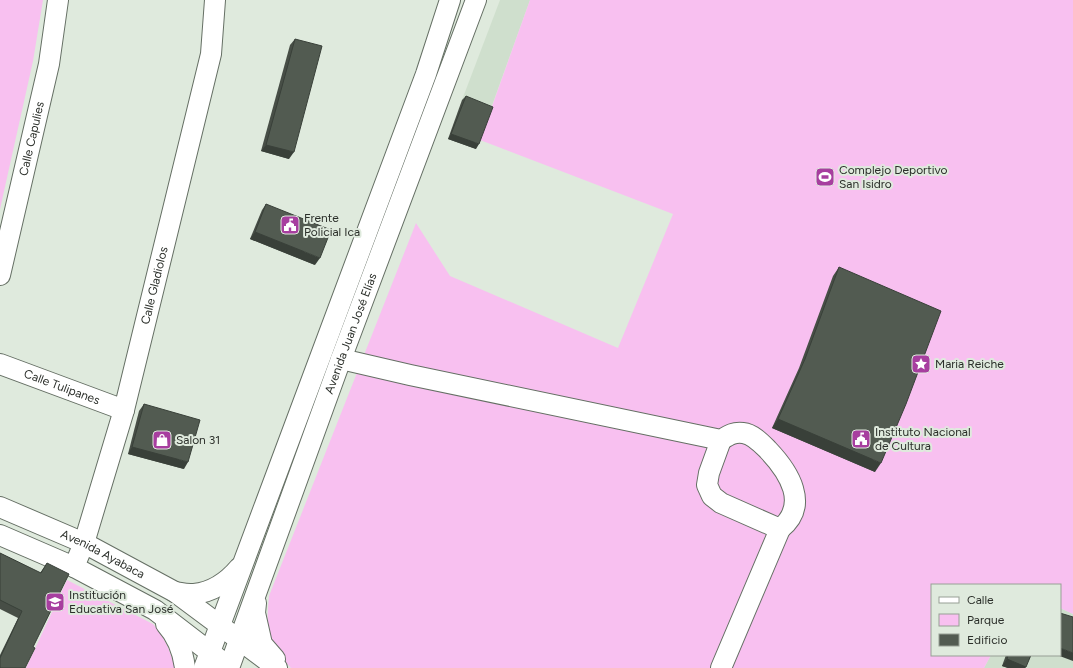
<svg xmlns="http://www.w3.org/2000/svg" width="1073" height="668" viewBox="0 0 1073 668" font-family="Figtree,sans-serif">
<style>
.built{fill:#cfdfcd}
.green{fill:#f8c0f0}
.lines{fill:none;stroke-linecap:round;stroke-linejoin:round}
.minor-casing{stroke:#656f64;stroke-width:22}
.minor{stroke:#fff;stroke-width:20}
.wall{fill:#474e46}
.shaded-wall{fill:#394039}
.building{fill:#525b51;stroke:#394039}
.labels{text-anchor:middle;stroke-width:4;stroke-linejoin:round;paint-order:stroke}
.street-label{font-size:12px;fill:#2b2f2a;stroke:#dfeadd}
.poi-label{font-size:12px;fill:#2b2f2a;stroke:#dfeadd;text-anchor:start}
</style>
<rect width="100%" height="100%" fill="#dfeadd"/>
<g class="built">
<path d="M 500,0 L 530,0 L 490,111 L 462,100 Z"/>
<path d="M 1060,608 L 1073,614 L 1073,668 L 984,668 L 991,655 L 1060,655 Z"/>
</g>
<g class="green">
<path d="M 0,0 L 43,0 L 33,61 L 0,209 Z"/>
<path d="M 530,0 L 1073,0 L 1073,614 L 1060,608 L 1060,585 L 932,585 L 932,655 L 991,655 L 984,668 L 291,668 C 283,659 273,648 270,637 C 266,624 268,609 269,596 L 416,223 L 450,276 L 618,348 L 673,214 L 480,140 Z"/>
<path d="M 67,580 L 153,624 C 165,637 170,651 175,668 L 26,668 Z"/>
</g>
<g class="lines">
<g class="minor-casing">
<g id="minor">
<path id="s1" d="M 0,275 L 49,64 L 58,0"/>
<path d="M 341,359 L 410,375 L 721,440 C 729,435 733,432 743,433 C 753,434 762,444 768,450 C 789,472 810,505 780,529"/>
<path id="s2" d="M 0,364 L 124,410"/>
<path d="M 721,440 L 709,473 L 707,485 L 712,496 L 721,503 L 780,529 L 721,668"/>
<path id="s3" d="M 0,507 L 84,543 L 175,592 L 277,668"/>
<path d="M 0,535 L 74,567 L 155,610 L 220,660"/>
<path id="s4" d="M 74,567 L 84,543 L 124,410 L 211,54 L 215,0"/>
<path d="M 175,592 C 181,593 188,594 194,594 C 213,592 228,581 239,568"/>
<path d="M 256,603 L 255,613 L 262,644 L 275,659"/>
<path d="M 166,624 C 177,636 183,652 185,668"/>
<path d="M 204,668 L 426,74 L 450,0"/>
<path id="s5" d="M 229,668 L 341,359 L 476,0"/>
</g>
</g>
<use href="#minor" class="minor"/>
</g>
<g class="wall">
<path d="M 295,39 L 289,159 L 261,151 L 290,45 Z"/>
<path d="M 466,96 L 476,149 L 448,139 L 462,100 Z"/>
<path d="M 266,204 L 315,265 L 250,239 L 262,210 Z"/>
<path d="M 839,267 L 875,472 L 772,428 L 799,368 L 833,276 Z"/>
<path d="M 144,404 L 184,469 L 128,454 L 139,411 Z"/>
<path d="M 0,553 L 40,573 L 47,563 L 0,668 L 0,655 L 18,618 L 0,609 Z"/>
<path d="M 1006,655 L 1031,655 L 1025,668 L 1008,668 L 1002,666 Z"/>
</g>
<g class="shaded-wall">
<path d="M 451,134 L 479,144 L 476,149 L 448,139 Z"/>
<path d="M 266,145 L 294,152 L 289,159 L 261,151 Z"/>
<path d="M 255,232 L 320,258 L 315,265 L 250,239 Z"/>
<path d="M 778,419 L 881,463 L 875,472 L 772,428 Z"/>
<path d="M 132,447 L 188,462 L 184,469 L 128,454 Z"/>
<path d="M 1060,648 L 1073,653 L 1073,661 L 1057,655 L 1060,655 Z"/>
<path d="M 1007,659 L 1026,667 L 1025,668 L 1008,668 L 1002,666 Z"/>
</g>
<g class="building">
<path d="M 295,39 L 322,46 L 294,152 L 266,145 Z"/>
<path d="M 466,96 L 493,107 L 479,144 L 451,134 Z"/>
<path d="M 266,204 L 331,230 L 320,258 L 255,232 Z"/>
<path d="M 839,267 L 941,311 L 906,404 L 881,463 L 778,419 L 805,359 Z"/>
<path d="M 144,404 L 200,420 L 188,462 L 132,447 Z"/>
<path d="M 0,553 L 41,573 L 47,563 L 69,574 L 33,647 L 35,648 L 25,668 L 0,668 L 0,658 L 22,611 L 0,600 Z"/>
<path d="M 1060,613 L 1073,617 L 1073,653 L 1060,648 Z"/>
<path d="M 1008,655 L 1031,655 L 1026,667 L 1007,659 Z"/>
</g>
<defs>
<g id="stadium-square" transform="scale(1)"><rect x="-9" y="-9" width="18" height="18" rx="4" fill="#a73e9f" stroke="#dfeadd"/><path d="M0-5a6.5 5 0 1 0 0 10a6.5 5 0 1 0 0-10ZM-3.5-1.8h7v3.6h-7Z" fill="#fff"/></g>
<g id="civic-square" transform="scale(1)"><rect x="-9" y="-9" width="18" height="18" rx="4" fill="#a73e9f" stroke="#dfeadd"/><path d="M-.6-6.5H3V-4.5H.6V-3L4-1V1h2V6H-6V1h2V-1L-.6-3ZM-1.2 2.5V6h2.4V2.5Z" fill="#fff"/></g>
<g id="sight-square" transform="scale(1)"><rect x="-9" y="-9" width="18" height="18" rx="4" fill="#a73e9f" stroke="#dfeadd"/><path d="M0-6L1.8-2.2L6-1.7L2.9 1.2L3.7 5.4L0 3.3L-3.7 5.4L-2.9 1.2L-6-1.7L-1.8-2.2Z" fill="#fff"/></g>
<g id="shop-square" transform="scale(1)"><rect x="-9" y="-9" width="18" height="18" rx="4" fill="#a73e9f" stroke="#dfeadd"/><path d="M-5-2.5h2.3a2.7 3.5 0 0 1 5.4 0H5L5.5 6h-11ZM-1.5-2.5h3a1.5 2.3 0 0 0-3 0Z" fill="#fff"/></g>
<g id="school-square" transform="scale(1)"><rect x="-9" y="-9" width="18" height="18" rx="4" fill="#a73e9f" stroke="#dfeadd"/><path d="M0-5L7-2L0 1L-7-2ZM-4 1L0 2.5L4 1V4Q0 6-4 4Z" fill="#fff"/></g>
</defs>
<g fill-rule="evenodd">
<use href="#stadium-square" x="825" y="177"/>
<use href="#civic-square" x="290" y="225"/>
<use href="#sight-square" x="921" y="364"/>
<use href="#civic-square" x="861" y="439"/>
<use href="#shop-square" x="162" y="440"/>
<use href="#school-square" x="55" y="602"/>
</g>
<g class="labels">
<g class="street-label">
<text dy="4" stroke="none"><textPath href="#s1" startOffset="140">Calle Capulies</textPath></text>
<text dy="4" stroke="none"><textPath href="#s4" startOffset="293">Calle Gladiolos</textPath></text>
<text dy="4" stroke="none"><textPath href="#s5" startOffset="356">Avenida Juan José Elías</textPath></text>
<text dy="4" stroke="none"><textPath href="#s2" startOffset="66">Calle Tulipanes</textPath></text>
<text dy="4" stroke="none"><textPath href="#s3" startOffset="113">Avenida Ayabaca</textPath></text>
</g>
<g class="poi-label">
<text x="839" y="174">Complejo Deportivo<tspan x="839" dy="14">San Isidro</tspan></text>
<text x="304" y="222">Frente<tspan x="304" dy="14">Policial Ica</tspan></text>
<text x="935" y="368">Maria Reiche</text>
<text x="875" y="436">Instituto Nacional<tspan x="875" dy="14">de Cultura</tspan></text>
<text x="176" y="444">Salon 31</text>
<text x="69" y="599">Institución<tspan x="69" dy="14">Educativa San José</tspan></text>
</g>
</g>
<rect x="931" y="584" width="130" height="72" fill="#dfeadd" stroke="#979f95"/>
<rect x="939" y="597" width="20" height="6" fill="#ffffff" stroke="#979f95"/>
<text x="967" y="604" font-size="12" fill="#2b2f2a">Calle</text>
<rect x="939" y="614" width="20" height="12" fill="#f8c0f0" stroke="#979f95"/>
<text x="967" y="624" font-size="12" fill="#2b2f2a">Parque</text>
<rect x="939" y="634" width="20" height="12" fill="#525b51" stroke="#979f95"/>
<text x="967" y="644" font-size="12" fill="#2b2f2a">Edificio</text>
</svg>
